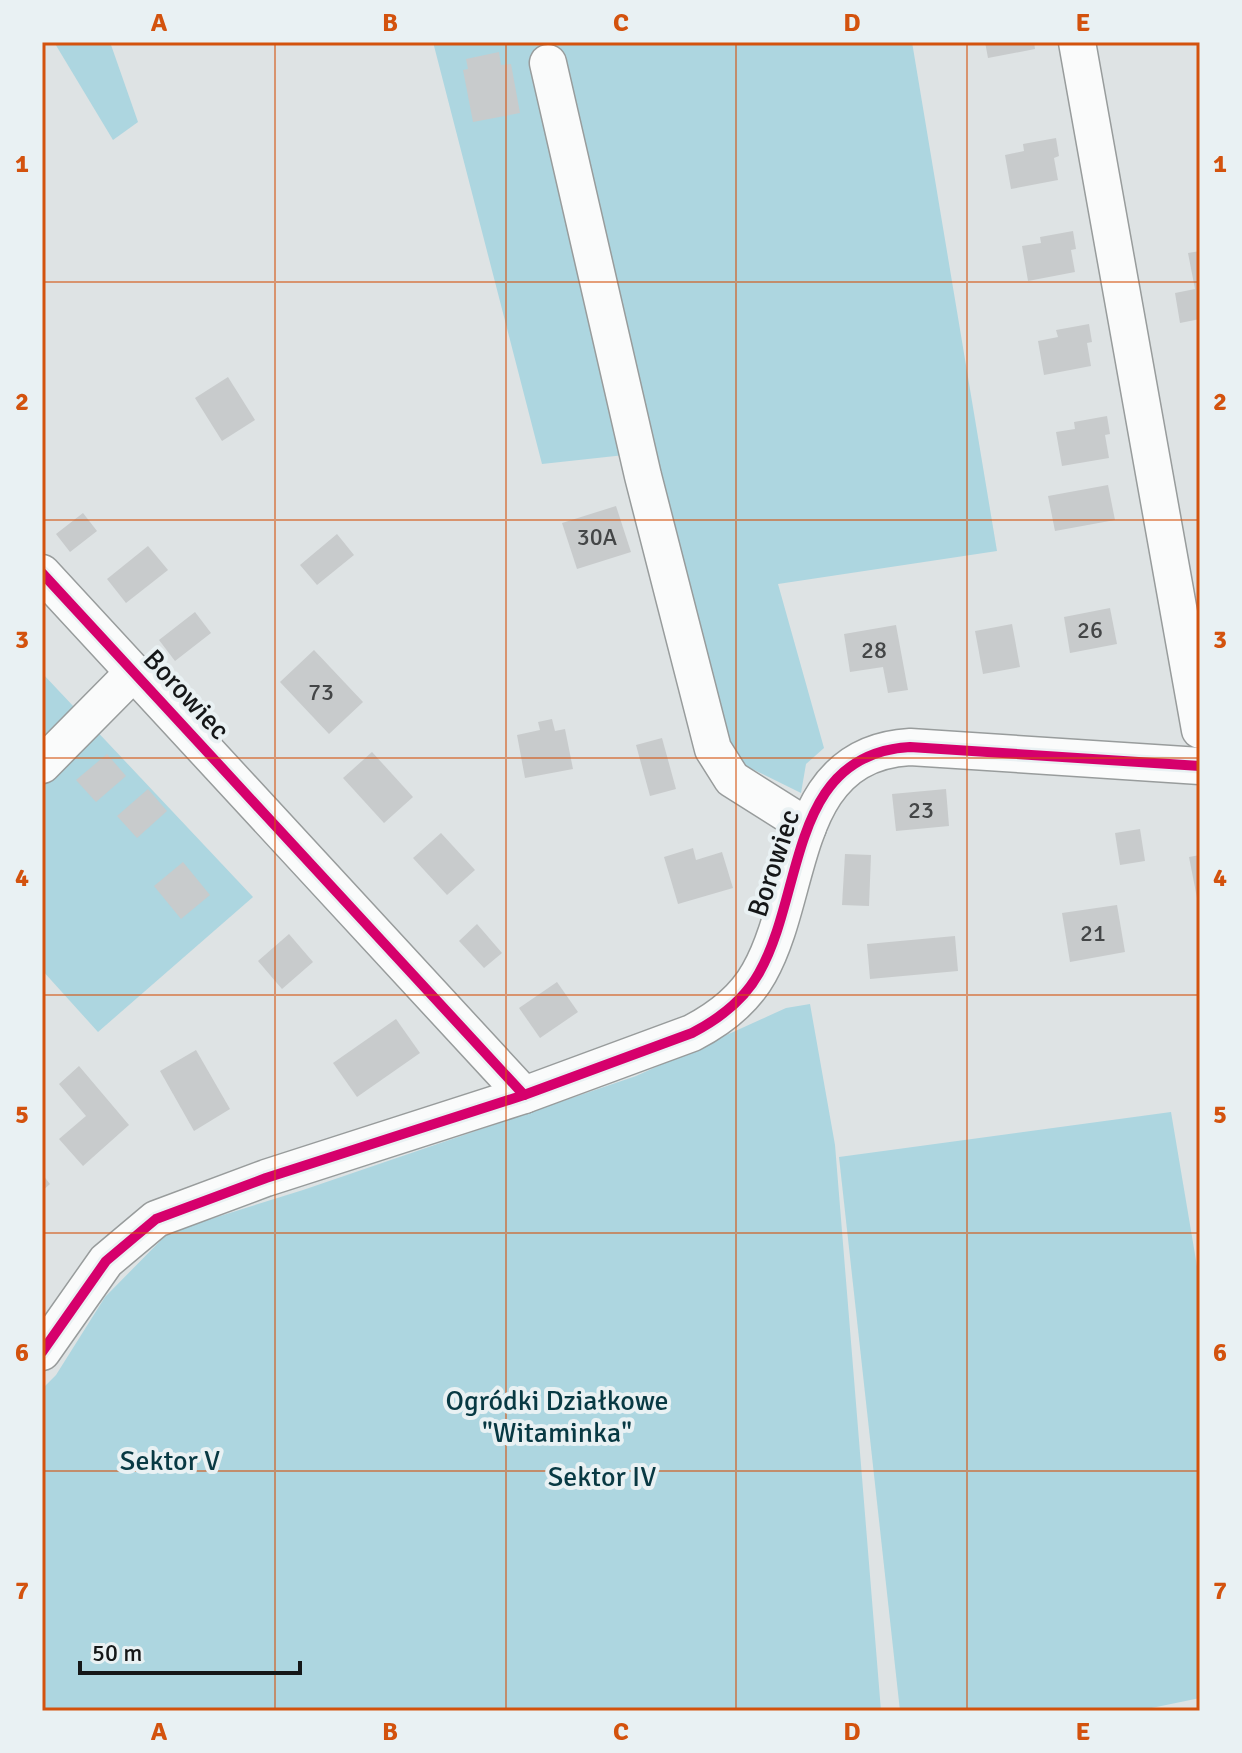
<svg xmlns="http://www.w3.org/2000/svg" width="1242" height="1753" viewBox="0 0 1242 1753" font-family="Signika,sans-serif">
<style>
.green{fill:#add6e0}
.building{fill:#c8cbcc}
.lines{fill:none;stroke-linecap:round;stroke-linejoin:round}
.minor-casing{stroke:#989c9c;stroke-width:39}
.minor{stroke:#fafbfb;stroke-width:36}
.cycleway-casing{stroke:#e9f1f3;stroke-width:15}
.cycleway{stroke:#d6006c;stroke-width:10}
.grid{fill:none;stroke:#d3520d;stroke-width:2;stroke-opacity:0.55}
.labels{text-anchor:middle;stroke-width:8;stroke-linejoin:round;paint-order:stroke}
.number-label{font-size:24px;fill:#444647}
.street-label{font-size:28px;fill:#151718;stroke:#e9f1f3}
.park-label{font-size:28px;fill:#083943;stroke:#e9f1f3}
.neatline{fill:none;stroke:#d3520d;stroke-width:3}
.grid-label{font-size:26px;text-anchor:middle;font-weight:bold;fill:#d3520d}
</style>
<rect width="100%" height="100%" fill="#dee3e4"/>
<g class="green">
<path d="M 54,42 L 110,42 L 138,122 L 113,140 Z"/>
<path d="M 433,42 L 912,42 L 997,551 L 778,584 L 824,748 L 806,764 L 801,793 L 738,762 L 716,709 L 643,453 L 542,464 Z"/>
<path d="M 42,673 L 253,897 L 98,1032 L 42,970 Z"/>
<path d="M 810,1004 L 835,1145 L 881,1711 L 42,1711 L 42,1389 L 56,1375 L 105,1297 L 169,1232 L 303,1190 L 636,1076 L 786,1008 Z"/>
<path d="M 1171,1112 L 1200,1284 L 1200,1698 L 1137,1711 L 900,1711 L 839,1157 Z"/>
</g>
<g class="building">
<path d="M 985,42 L 1034,42 L 1035,49 L 988,58 Z"/>
<path d="M 499,52 L 501,65 L 511,64 L 520,113 L 473,122 L 463,70 L 468,69 L 466,59 Z"/>
<path d="M 1056,138 L 1059,156 L 1054,158 L 1058,180 L 1011,189 L 1005,155 L 1024,151 L 1023,144 Z"/>
<path d="M 1073,231 L 1076,249 L 1071,250 L 1075,272 L 1028,281 L 1022,246 L 1041,243 L 1040,237 Z"/>
<path d="M 1200,251 L 1200,319 L 1180,323 L 1175,293 L 1195,289 L 1188,253 Z"/>
<path d="M 1089,324 L 1092,342 L 1087,343 L 1091,366 L 1044,375 L 1038,341 L 1058,337 L 1056,330 Z"/>
<path d="M 228,377 L 255,420 L 222,441 L 195,398 Z"/>
<path d="M 1107,416 L 1110,434 L 1105,435 L 1109,458 L 1062,466 L 1056,432 L 1075,429 L 1074,422 Z"/>
<path d="M 1108,485 L 1115,520 L 1055,531 L 1048,496 Z"/>
<path d="M 616,506 L 631,552 L 577,569 L 562,523 Z"/>
<path d="M 83,513 L 97,531 L 70,552 L 56,534 Z"/>
<path d="M 337,534 L 354,555 L 317,585 L 300,565 Z"/>
<path d="M 148,546 L 168,570 L 126,603 L 107,579 Z"/>
<path d="M 1110,608 L 1117,644 L 1070,653 L 1064,617 Z"/>
<path d="M 195,612 L 211,633 L 175,661 L 159,640 Z"/>
<path d="M 1012,624 L 1020,667 L 983,674 L 975,631 Z"/>
<path d="M 896,625 L 908,690 L 888,693 L 883,667 L 850,672 L 844,634 Z"/>
<path d="M 314,650 L 363,702 L 329,734 L 280,682 Z"/>
<path d="M 552,719 L 555,731 L 565,729 L 573,769 L 525,778 L 517,735 L 540,730 L 538,722 Z"/>
<path d="M 662,738 L 676,789 L 650,796 L 636,745 Z"/>
<path d="M 372,752 L 413,797 L 384,823 L 343,778 Z"/>
<path d="M 107,754 L 126,776 L 96,802 L 76,780 Z"/>
<path d="M 148,789 L 167,811 L 137,838 L 117,816 Z"/>
<path d="M 946,789 L 949,826 L 896,831 L 892,794 Z"/>
<path d="M 1140,829 L 1145,861 L 1120,865 L 1115,833 Z"/>
<path d="M 441,833 L 475,870 L 447,895 L 413,858 Z"/>
<path d="M 693,848 L 696,860 L 722,852 L 733,888 L 678,904 L 664,857 Z"/>
<path d="M 845,854 L 871,855 L 869,906 L 842,905 Z"/>
<path d="M 1200,855 L 1200,897 L 1197,898 L 1189,857 Z"/>
<path d="M 183,862 L 210,895 L 181,919 L 154,886 Z"/>
<path d="M 1117,905 L 1125,952 L 1070,962 L 1062,913 Z"/>
<path d="M 477,924 L 502,953 L 484,968 L 459,941 Z"/>
<path d="M 289,934 L 313,962 L 282,989 L 258,961 Z"/>
<path d="M 955,936 L 958,971 L 870,979 L 867,944 Z"/>
<path d="M 557,982 L 578,1012 L 540,1038 L 519,1008 Z"/>
<path d="M 396,1019 L 420,1053 L 357,1097 L 333,1063 Z"/>
<path d="M 196,1050 L 230,1109 L 194,1131 L 160,1071 Z"/>
<path d="M 79,1066 L 129,1125 L 83,1166 L 59,1139 L 86,1116 L 59,1084 Z"/>
<path d="M 42,1174 L 50,1184 L 42,1191 Z"/>
</g>
<g class="lines">
<g class="minor-casing">
<g id="minor">
<path d="M 1077,42 L 1200,730"/>
<path d="M 548,63 L 643,476 L 713,749 L 732,779 L 808,827"/>
<path d="M 42,573 L 524,1095"/>
<path d="M 42,765 L 134,672"/>
<path d="M 42,1352 L 106,1261 L 156,1219 L 266,1178 L 524,1095 L 692,1033 C 719,1019 744,1000 759,973 C 805,892 788,754 910,747 L 1200,766"/>
</g>
</g>
<use href="#minor" class="minor"/>
<g class="cycleway-casing">
<g id="cycleway">
<path d="M 42,573 L 524,1095"/>
<path d="M 42,1352 L 106,1261 L 156,1219 L 266,1178 L 524,1095 L 692,1033 C 719,1019 744,1000 759,973 C 805,892 788,754 910,747 L 1200,766"/>
</g>
</g>
<use href="#cycleway" class="cycleway"/>
</g>
<path class="grid" d="M 275,42 L 275,1711M 506,42 L 506,1711M 736,42 L 736,1711M 967,42 L 967,1711M 42,282 L 1200,282M 42,520 L 1200,520M 42,758 L 1200,758M 42,995 L 1200,995M 42,1233 L 1200,1233M 42,1471 L 1200,1471"/>
<g class="labels">
<g class="number-label">
<text x="597" y="545">30A</text>
<text x="1090" y="638">26</text>
<text x="874" y="658">28</text>
<text x="321" y="700">73</text>
<text x="921" y="818">23</text>
<text x="1093" y="941">21</text>
</g>
<g class="street-label">
<text transform="translate(187 694) rotate(47)" y="10">Borowiec</text>
<text transform="translate(773 863) rotate(-72)" y="10">Borowiec</text>
</g>
<g class="park-label">
<text x="557" y="1410">Ogródki Działkowe<tspan x="557" dy="32">"Witaminka"</tspan></text>
<text x="170" y="1470">Sektor V</text>
<text x="602" y="1486">Sektor IV</text>
</g>
</g>
<rect width="1242" height="1753" fill="none" stroke="#e9f1f3" stroke-width="88"/>
<path d="M80 1661v12h220v-12" fill="none" stroke="#151718" stroke-width="4"/>
<text x="92" y="1661" font-size="24" fill="#151718" stroke="#e9f1f3" stroke-width="6" paint-order="stroke">50 m</text>
<rect x="44" y="44" width="1154" height="1665" class="neatline"/>
<g class="grid-label">
<text x="159" y="31">A</text>
<text x="390" y="31">B</text>
<text x="621" y="31">C</text>
<text x="852" y="31">D</text>
<text x="1083" y="31">E</text>
<text x="22" y="172">1</text>
<text x="1220" y="172">1</text>
<text x="22" y="410">2</text>
<text x="1220" y="410">2</text>
<text x="22" y="648">3</text>
<text x="1220" y="648">3</text>
<text x="22" y="886">4</text>
<text x="1220" y="886">4</text>
<text x="22" y="1123">5</text>
<text x="1220" y="1123">5</text>
<text x="22" y="1361">6</text>
<text x="1220" y="1361">6</text>
<text x="22" y="1599">7</text>
<text x="1220" y="1599">7</text>
<text x="159" y="1740">A</text>
<text x="390" y="1740">B</text>
<text x="621" y="1740">C</text>
<text x="852" y="1740">D</text>
<text x="1083" y="1740">E</text>
</g>
</svg>
